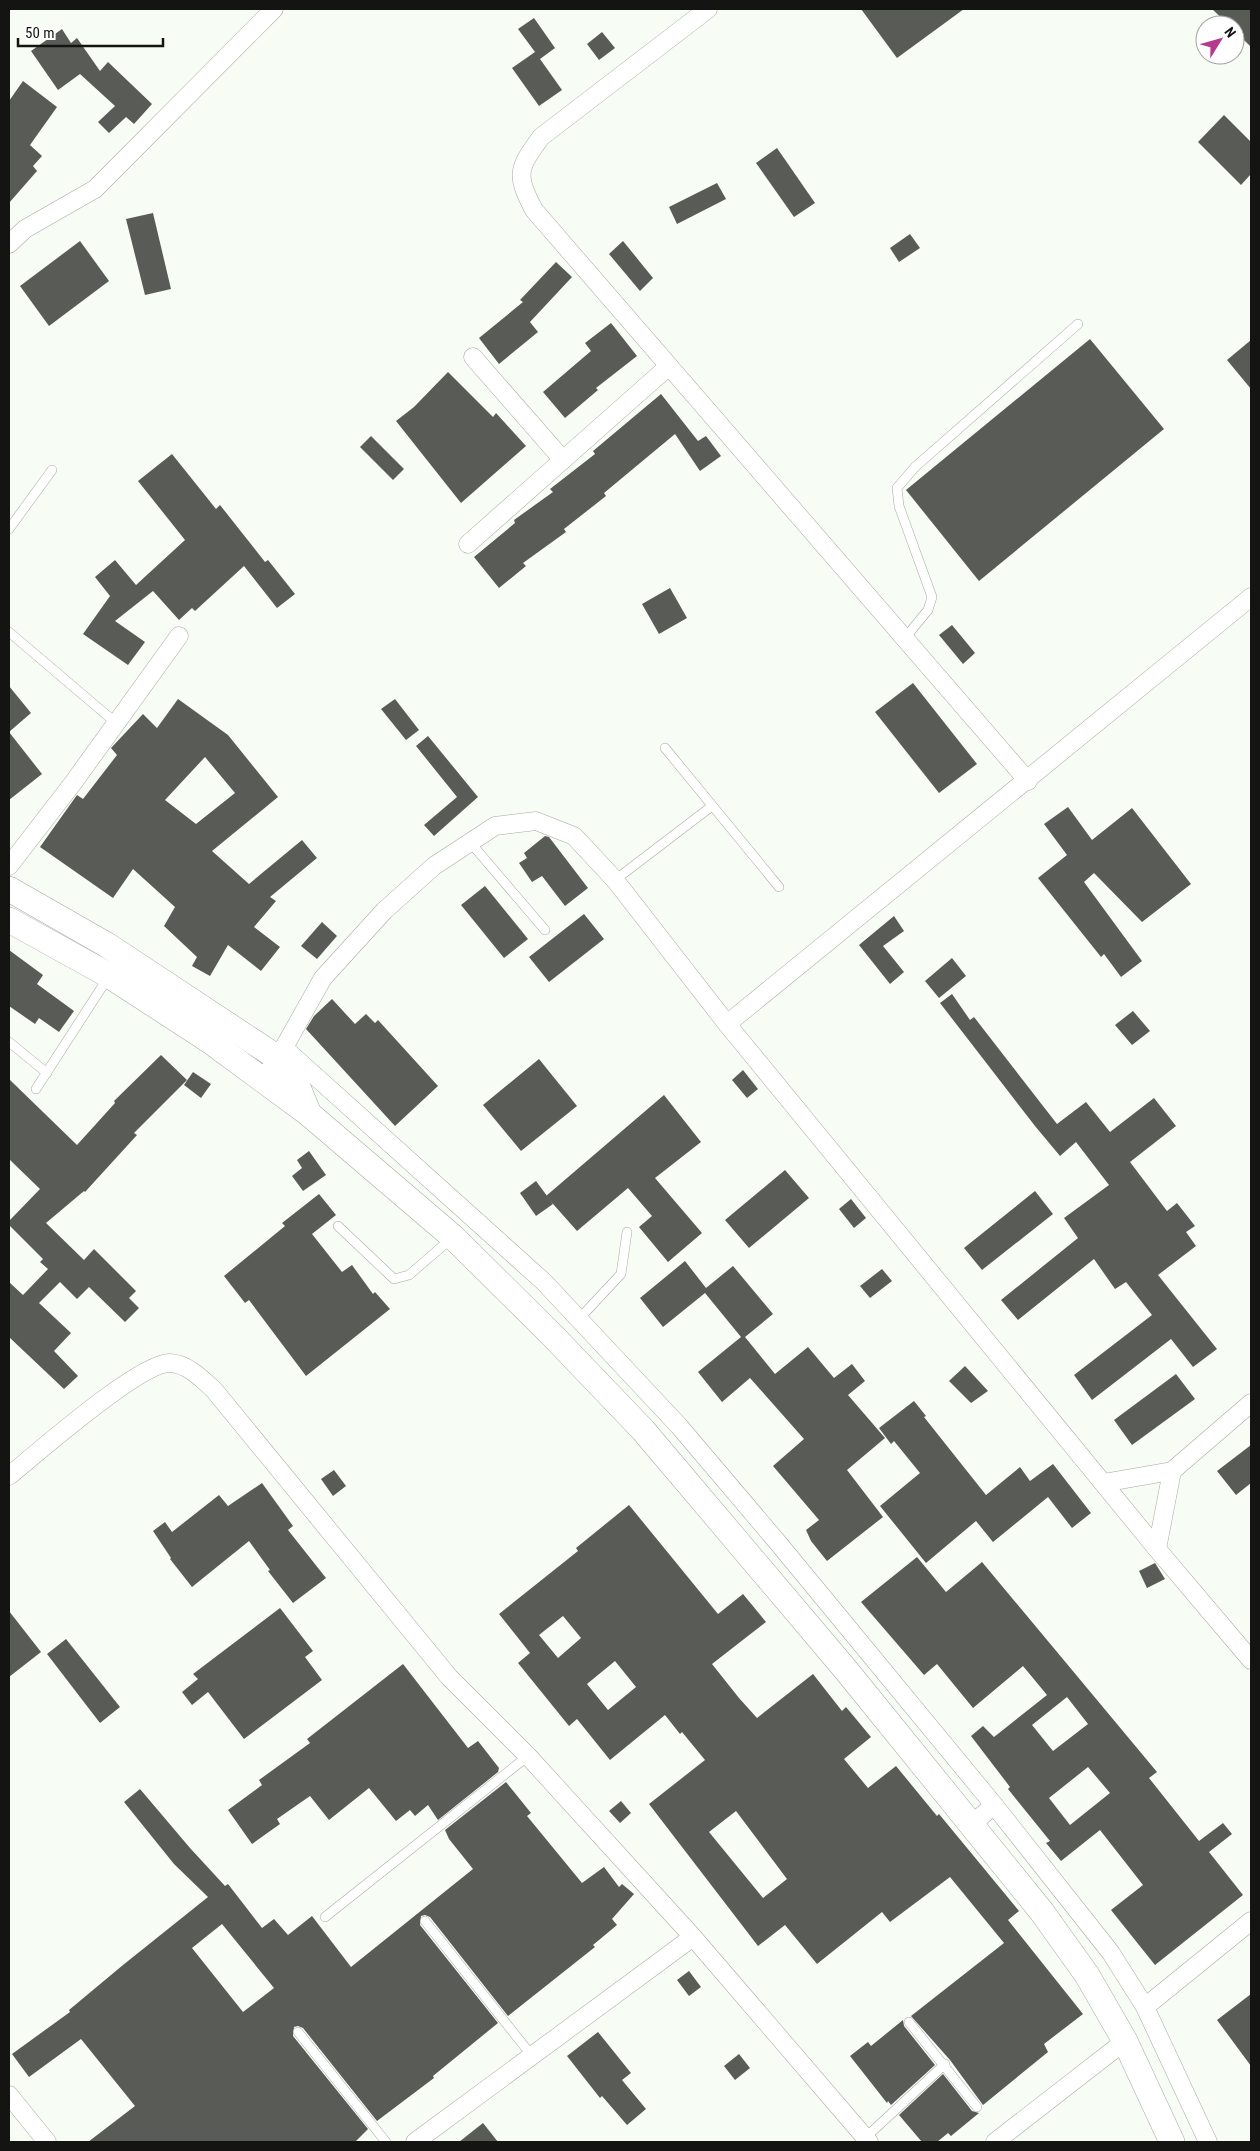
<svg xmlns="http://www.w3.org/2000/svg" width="1260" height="2151" viewBox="0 0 1260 2151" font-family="'Roboto Condensed',sans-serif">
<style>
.building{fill:#595c56;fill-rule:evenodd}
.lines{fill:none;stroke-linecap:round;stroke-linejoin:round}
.lane-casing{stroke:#a6aaa3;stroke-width:10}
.street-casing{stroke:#a6aaa3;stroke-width:19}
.secondary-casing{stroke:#a6aaa3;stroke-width:26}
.lane{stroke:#fff;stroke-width:9}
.street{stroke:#fff;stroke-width:18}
.secondary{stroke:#fff;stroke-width:25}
</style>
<rect width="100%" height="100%" fill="#f7fcf4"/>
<g class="building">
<path d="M 861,9 L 964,9 L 897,58 Z"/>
<path d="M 1212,9 L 1251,9 L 1251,47 L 1235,31 L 1235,25 L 1229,25 Z"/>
<path d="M 534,18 L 555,48 L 540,59 L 562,90 L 539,106 L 512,68 L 535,52 L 518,29 Z"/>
<path d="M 62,29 L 71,43 L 77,38 L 100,71 L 108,62 L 152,104 L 134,124 L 126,117 L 109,133 L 98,122 L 115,106 L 80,74 L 58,90 L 31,51 Z"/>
<path d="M 602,32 L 615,48 L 599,60 L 587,44 Z"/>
<path d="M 23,81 L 57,107 L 30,145 L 42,156 L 33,166 L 37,171 L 9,203 L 9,101 Z"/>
<path d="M 1224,115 L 1251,142 L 1251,174 L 1241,185 L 1198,142 Z"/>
<path d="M 777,148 L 815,203 L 794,217 L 756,163 Z"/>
<path d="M 717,183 L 726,199 L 677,224 L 669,207 Z"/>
<path d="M 153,213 L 171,289 L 145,295 L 126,219 Z"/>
<path d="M 910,234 L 920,248 L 899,262 L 890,248 Z"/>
<path d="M 80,241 L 109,281 L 49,326 L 20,286 Z"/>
<path d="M 623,241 L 653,278 L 640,291 L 609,254 Z"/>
<path d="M 556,262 L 572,277 L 530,322 L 538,332 L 499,364 L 479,338 L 523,302 L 520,300 Z"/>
<path d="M 611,323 L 637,356 L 596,388 L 598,390 L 565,418 L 543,392 L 591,351 L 585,343 Z"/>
<path d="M 1090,339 L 1164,429 L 979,581 L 906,490 Z"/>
<path d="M 1251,340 L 1251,389 L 1227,360 Z"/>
<path d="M 448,372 L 493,417 L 496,413 L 526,446 L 461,503 L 396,421 L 414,407 Z"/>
<path d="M 661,394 L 698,441 L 706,436 L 721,456 L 700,471 L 675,434 L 604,493 L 606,496 L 564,529 L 566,532 L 523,563 L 526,566 L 499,588 L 474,557 L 515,523 L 514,520 L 553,492 L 550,489 L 595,454 L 593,451 Z"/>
<path d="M 371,436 L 404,469 L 393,480 L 360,447 Z"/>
<path d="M 172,454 L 216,509 L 220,505 L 265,562 L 268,560 L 295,594 L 277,608 L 244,566 L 195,611 L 192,608 L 179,620 L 153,591 L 115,621 L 145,642 L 128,665 L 83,634 L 110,596 L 95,577 L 115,560 L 136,585 L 185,540 L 138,481 Z"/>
<path d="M 670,588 L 687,618 L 659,634 L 642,604 Z"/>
<path d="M 952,625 L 975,653 L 963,664 L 939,635 Z"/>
<path d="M 913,683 L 977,764 L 939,793 L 875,712 Z"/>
<path d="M 9,686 L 31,713 L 9,732 Z"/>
<path d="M 178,699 L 228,735 L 278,797 L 212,851 L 249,884 L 302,840 L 317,858 L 270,897 L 276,901 L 254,927 L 280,947 L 261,971 L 228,945 L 210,976 L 192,966 L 197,957 L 164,926 L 175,907 L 133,869 L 113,898 L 40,847 L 77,795 L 83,799 L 117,755 L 111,748 L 143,714 L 157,728 ZM 205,757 L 235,793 L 196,824 L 165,800 Z"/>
<path d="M 395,699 L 419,730 L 406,740 L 381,709 Z"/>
<path d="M 9,732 L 42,774 L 9,800 Z"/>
<path d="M 428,736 L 478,797 L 434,836 L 424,825 L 457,797 L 416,746 Z"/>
<path d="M 1068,807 L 1092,840 L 1132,808 L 1191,884 L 1142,922 L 1094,873 L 1084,882 L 1142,961 L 1121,977 L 1104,954 L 1101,957 L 1038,878 L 1067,855 L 1044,824 Z"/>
<path d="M 545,836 L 549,837 L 588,888 L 565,906 L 542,876 L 532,882 L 519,863 L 527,858 L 524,853 Z"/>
<path d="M 485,886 L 528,939 L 504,958 L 461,905 Z"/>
<path d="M 584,914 L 604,939 L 549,982 L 529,957 Z"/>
<path d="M 894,916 L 904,931 L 883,946 L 904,972 L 890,984 L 859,945 Z"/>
<path d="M 322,922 L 337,936 L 317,959 L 301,946 Z"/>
<path d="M 9,950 L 43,975 L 37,984 L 74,1011 L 59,1032 L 39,1018 L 35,1024 L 9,1006 Z"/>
<path d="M 952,958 L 966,976 L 939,998 L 925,981 Z"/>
<path d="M 952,994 L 970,1020 L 974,1017 L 1057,1124 L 1086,1102 L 1110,1132 L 1154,1098 L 1176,1126 L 1130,1162 L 1167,1211 L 1177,1203 L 1195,1226 L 1186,1232 L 1196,1246 L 1158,1275 L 1217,1349 L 1193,1367 L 1171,1339 L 1092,1400 L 1074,1375 L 1152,1315 L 1126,1282 L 1115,1289 L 1094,1259 L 1018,1320 L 1001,1300 L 1078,1238 L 1064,1218 L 1109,1185 L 1076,1142 L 1060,1156 L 1035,1126 L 940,1003 Z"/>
<path d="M 332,999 L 355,1024 L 366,1014 L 375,1023 L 378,1020 L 438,1086 L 395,1126 L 306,1029 L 314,1016 Z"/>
<path d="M 1133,1011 L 1150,1031 L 1132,1045 L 1115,1025 Z"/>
<path d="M 161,1055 L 187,1080 L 134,1133 L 137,1135 L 85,1192 L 84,1191 L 46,1223 L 84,1260 L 94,1249 L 136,1291 L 129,1298 L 139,1308 L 125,1322 L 89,1287 L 77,1299 L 60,1282 L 39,1303 L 71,1333 L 54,1351 L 78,1376 L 64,1389 L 9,1337 L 9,1282 L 23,1295 L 48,1269 L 40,1262 L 43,1259 L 9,1225 L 9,1221 L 40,1189 L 9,1159 L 9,1079 L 77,1145 L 115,1103 L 114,1101 Z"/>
<path d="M 539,1059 L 577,1106 L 521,1151 L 483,1105 Z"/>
<path d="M 743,1070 L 758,1089 L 747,1098 L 732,1080 Z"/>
<path d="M 193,1072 L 211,1084 L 201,1098 L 184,1085 Z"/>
<path d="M 664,1095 L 701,1142 L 655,1178 L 702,1233 L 668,1262 L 639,1227 L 652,1216 L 628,1188 L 577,1231 L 546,1196 Z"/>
<path d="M 309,1151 L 326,1175 L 303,1191 L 292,1176 L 302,1168 L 297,1160 Z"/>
<path d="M 785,1170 L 809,1198 L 749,1248 L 725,1220 Z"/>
<path d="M 536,1181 L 553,1204 L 536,1216 L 520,1193 Z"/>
<path d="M 1035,1191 L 1053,1214 L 982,1270 L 964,1248 Z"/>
<path d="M 319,1194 L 336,1215 L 312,1234 L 342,1272 L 352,1265 L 373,1294 L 375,1292 L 390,1309 L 306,1376 L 249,1300 L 245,1303 L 224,1276 L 285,1226 L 282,1223 Z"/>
<path d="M 851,1199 L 866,1218 L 854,1228 L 839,1209 Z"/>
<path d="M 685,1261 L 706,1288 L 733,1266 L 773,1314 L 745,1337 L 775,1374 L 808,1347 L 834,1378 L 852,1364 L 865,1381 L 848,1395 L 885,1438 L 847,1470 L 883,1517 L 827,1561 L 811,1541 L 806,1530 L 819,1520 L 773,1466 L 804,1439 L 750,1378 L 722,1402 L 698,1372 L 741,1337 L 705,1293 L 663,1327 L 640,1298 Z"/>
<path d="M 882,1269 L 892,1281 L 870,1298 L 860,1286 Z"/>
<path d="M 965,1366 L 988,1391 L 971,1403 L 949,1381 Z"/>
<path d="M 1176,1374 L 1195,1399 L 1132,1445 L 1114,1420 Z"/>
<path d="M 914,1401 L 926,1416 L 924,1417 L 986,1495 L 1020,1467 L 1030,1481 L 1053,1464 L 1091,1513 L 1072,1528 L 1048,1497 L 993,1542 L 976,1521 L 926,1563 L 880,1506 L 920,1473 L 894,1441 L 891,1444 L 879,1428 Z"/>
<path d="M 1251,1445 L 1251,1483 L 1236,1495 L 1217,1471 Z"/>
<path d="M 334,1470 L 346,1486 L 333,1496 L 321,1479 Z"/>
<path d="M 262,1483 L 293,1526 L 288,1530 L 326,1578 L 293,1603 L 268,1571 L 270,1570 L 249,1541 L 192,1587 L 170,1559 L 171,1558 L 153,1531 L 165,1522 L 172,1532 L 219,1495 L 228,1506 Z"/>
<path d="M 629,1505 L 718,1614 L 743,1594 L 766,1622 L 712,1664 L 739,1698 L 757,1718 L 813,1674 L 842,1711 L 846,1707 L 871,1737 L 844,1759 L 868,1788 L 896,1766 L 937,1816 L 939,1814 L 1019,1911 L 1008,1920 L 1083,2014 L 1044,2044 L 1048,2052 L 983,2105 L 950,2060 L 911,2016 L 1004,1943 L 950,1877 L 890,1922 L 882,1912 L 817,1964 L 785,1925 L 758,1946 L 649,1804 L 705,1760 L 682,1732 L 680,1734 L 665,1715 L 610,1760 L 577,1719 L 569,1726 L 518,1663 L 530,1653 L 499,1614 L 578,1551 L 576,1548 ZM 563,1616 L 581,1638 L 558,1658 L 539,1635 ZM 615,1661 L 636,1687 L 608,1710 L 587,1684 ZM 736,1811 L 787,1879 L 763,1898 L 709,1832 Z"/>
<path d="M 917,1557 L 946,1592 L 982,1562 L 1157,1772 L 1149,1778 L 1199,1841 L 1223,1823 L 1232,1834 L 1209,1852 L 1243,1895 L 1155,1965 L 1111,1910 L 1143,1885 L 1100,1830 L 1061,1861 L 1046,1843 L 1050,1841 L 1008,1789 L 1010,1787 L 971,1736 L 983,1726 L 994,1737 L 1047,1695 L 1023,1666 L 973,1708 L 937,1664 L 924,1675 L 861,1602 ZM 1067,1697 L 1088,1724 L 1053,1751 L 1032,1725 ZM 1088,1767 L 1110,1793 L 1070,1825 L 1049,1798 Z"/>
<path d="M 1155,1563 L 1165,1579 L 1147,1588 L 1139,1571 Z"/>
<path d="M 280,1608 L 313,1651 L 305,1657 L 322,1680 L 244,1739 L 208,1692 L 192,1705 L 182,1692 L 198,1679 L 193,1674 Z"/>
<path d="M 9,1611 L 41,1652 L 9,1677 Z"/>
<path d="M 66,1639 L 120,1707 L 100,1723 L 47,1654 Z"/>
<path d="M 403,1664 L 468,1748 L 478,1741 L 499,1768 L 498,1772 L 438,1820 L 428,1805 L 415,1816 L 410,1810 L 396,1821 L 369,1788 L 329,1820 L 310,1796 L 277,1819 L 280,1824 L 252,1844 L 228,1810 L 262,1785 L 259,1780 L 310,1743 L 307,1739 Z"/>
<path d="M 506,1782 L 531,1813 L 527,1816 L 582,1883 L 604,1867 L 619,1887 L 622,1884 L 634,1894 L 612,1919 L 617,1925 L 593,1945 L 595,1947 L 508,2016 L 430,1917 L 425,1915 L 421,1916 L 420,1925 L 498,2023 L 433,2076 L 434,2078 L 377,2121 L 303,2028 L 298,2026 L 294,2027 L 293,2036 L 368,2129 L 355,2142 L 88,2142 L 135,2106 L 81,2039 L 29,2077 L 12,2054 L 70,2012 L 69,2010 L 123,1965 L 208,1897 L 174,1864 L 124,1802 L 140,1789 L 190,1848 L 225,1886 L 228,1884 L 262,1928 L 274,1919 L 288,1935 L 312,1916 L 351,1967 L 473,1869 L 449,1839 L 445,1830 ZM 222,1924 L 274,1988 L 243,2012 L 192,1948 Z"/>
<path d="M 621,1801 L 631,1813 L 620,1823 L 609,1811 Z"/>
<path d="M 689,1971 L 701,1987 L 689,1996 L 677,1980 Z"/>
<path d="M 1251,1994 L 1251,2066 L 1217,2020 Z"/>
<path d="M 903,2020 L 904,2026 L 935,2065 L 891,2105 L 888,2101 L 887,2103 L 850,2056 L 868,2042 L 871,2046 Z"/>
<path d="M 598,2032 L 631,2073 L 622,2080 L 646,2109 L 627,2125 L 602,2096 L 600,2098 L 567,2056 Z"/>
<path d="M 739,2054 L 750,2068 L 735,2080 L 724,2066 Z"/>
<path d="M 943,2074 L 972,2111 L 979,2113 L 951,2136 L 948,2133 L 937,2142 L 922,2142 L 899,2115 Z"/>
<path d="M 483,2123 L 498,2142 L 459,2142 Z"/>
</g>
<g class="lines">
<g class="lane-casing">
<g id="lane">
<path d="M 9,529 L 52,470"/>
<path d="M 9,632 L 116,723"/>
<path d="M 905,638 L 928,610 L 932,597 L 899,506 L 897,488 L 915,467 L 1078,324"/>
<path d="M 665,748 L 779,887"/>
<path d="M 470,842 L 545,930"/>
<path d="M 615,880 L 712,806"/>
<path d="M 9,1042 L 47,1073"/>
<path d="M 36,1089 L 109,976"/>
<path d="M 338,1226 L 394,1279 L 409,1275 L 453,1237"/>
<path d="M 579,1319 L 621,1274 L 627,1232"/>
<path d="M 325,1917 L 528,1756"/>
<path d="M 425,1921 L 532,2056"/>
<path d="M 909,2022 L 977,2107"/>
<path d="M 298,2032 L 386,2142"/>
<path d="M 865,2138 L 945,2064"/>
</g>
</g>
<g class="street-casing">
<g id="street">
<path d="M 708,9 L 541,137 C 518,169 515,174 534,210 L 1028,781"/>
<path d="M 9,244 L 25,229 L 95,189 L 274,9"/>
<path d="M 473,357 L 563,460"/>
<path d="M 468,544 L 669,366"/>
<path d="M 9,866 L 73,783 L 179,636"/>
<path d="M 727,1024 L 1251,597"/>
<path d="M 284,1048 L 544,1282 L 679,1426 L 779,1544 L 994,1805 L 1111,1953 L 1145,2007 L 1208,2142"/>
<path d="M 262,1081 L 278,1058 L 323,978 L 384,911 L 434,866 L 495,826 L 536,821 L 574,836 L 615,880 L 727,1024 L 1157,1549 L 1251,1660"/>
<path d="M 9,1476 C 36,1454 140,1362 170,1363 C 188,1364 202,1379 214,1390 L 449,1677 L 528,1756 L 693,1937 L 869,2142"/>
<path d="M 1103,1483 L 1172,1471 L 1251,1403"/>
<path d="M 1157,1549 L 1172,1471"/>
<path d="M 971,1825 L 994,1805"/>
<path d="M 1145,2007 L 1251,1921"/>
<path d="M 9,2095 L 47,2142"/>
<path d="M 415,2142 L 693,1937"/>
<path d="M 995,2142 L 1125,2041"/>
</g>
</g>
<g class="secondary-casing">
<g id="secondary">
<path d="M 9,889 L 107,945 L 278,1058 L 295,1080 L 309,1114"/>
<path d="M 9,920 L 110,976 L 210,1041 L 309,1114 L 453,1237 L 552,1335 L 643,1430 L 846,1670 L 1042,1912 L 1087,1975 L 1125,2041 L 1172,2142"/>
</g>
</g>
<use href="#lane" class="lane"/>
<use href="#street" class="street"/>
<use href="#secondary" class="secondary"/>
</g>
<rect width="1260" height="2151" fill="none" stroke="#141513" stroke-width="20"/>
<g transform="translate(1220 40) rotate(53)"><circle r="24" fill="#ffffff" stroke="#a1a1a1"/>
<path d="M0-4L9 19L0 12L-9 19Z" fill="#b33a8e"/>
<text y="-8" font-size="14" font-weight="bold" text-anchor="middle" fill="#141513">N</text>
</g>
<path d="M18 38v8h145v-8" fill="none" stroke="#141513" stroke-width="2.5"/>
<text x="25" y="38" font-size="15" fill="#141513" stroke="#ffffff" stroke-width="4" paint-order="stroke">50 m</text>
</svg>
